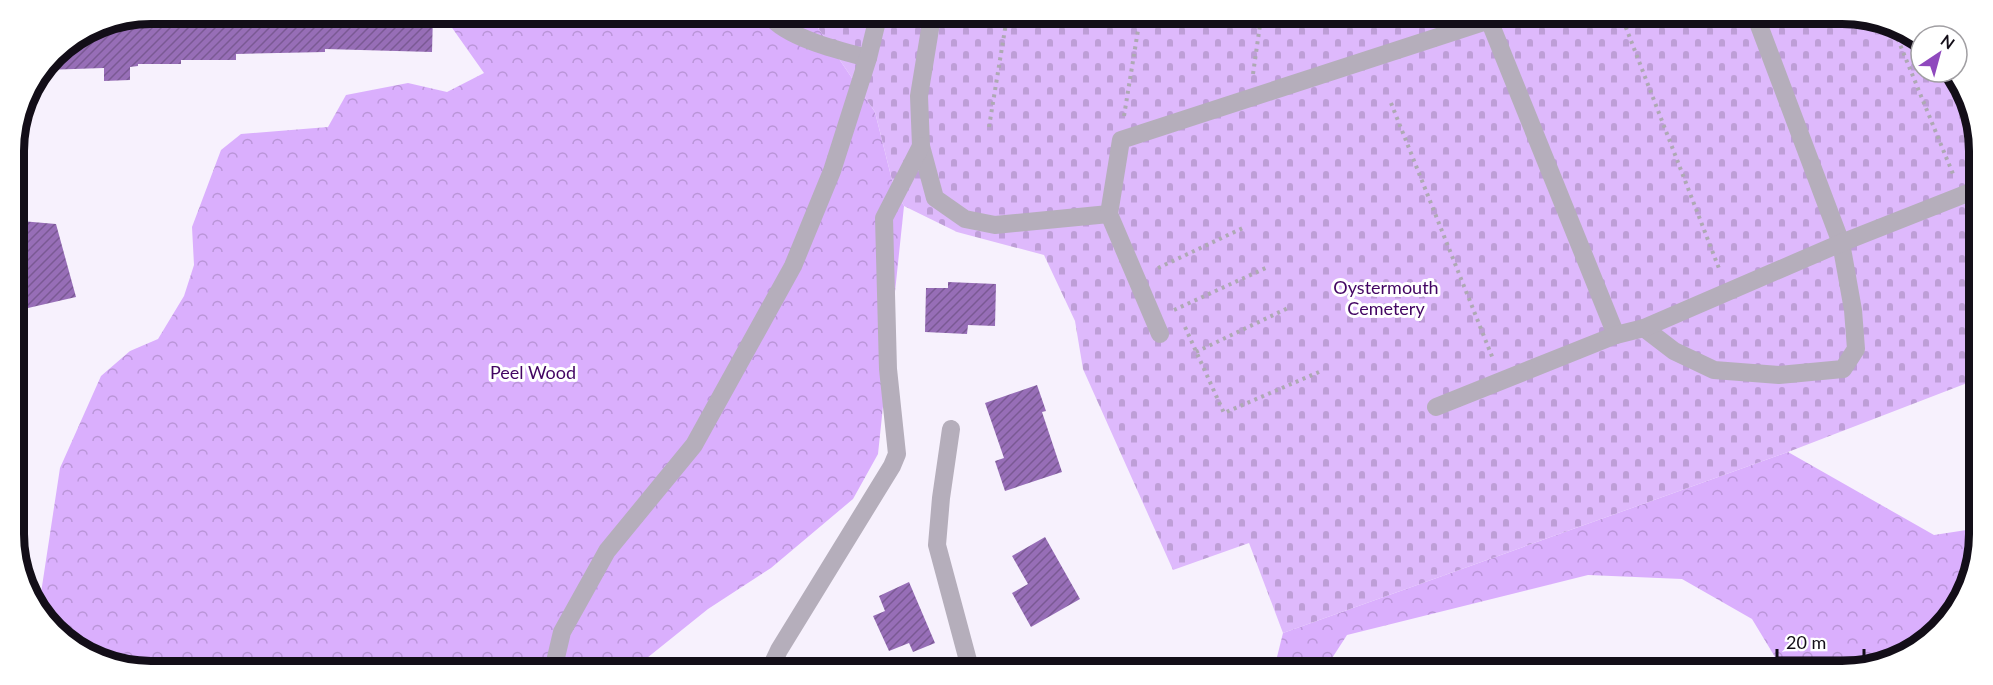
<svg xmlns="http://www.w3.org/2000/svg" width="1993" height="685" viewBox="0 0 1993 685" font-family="Lato,sans-serif">
<style>
.forest{fill:url(#forest-crowns)}
.cemetery{fill:url(#cemetery-stones)}
.building{fill:url(#building-hatch)}
.lines{fill:none;stroke-linecap:round;stroke-linejoin:round}
.path{stroke:#aea9b4;stroke-width:4;stroke-dasharray:3 4.5;stroke-linecap:butt}
.service{stroke:#b5aebb;stroke-width:18}
.labels{text-anchor:middle;stroke-width:6;stroke-linejoin:round;paint-order:stroke}
.park-label{font-size:18px;fill:#420462;stroke:#fff}
.rim{fill:none;stroke:#130e18;stroke-width:8}
</style>
<defs>
<pattern id="forest-crowns" width="20" height="18" patternUnits="userSpaceOnUse" patternTransform="scale(1.5)"><rect width="20" height="18" fill="#daaffd"/><path d="M2 6a3 3 0 1 1 6 0M12 15a3 3 0 1 1 6 0" fill="none" stroke="#ba95d8"/></pattern>
<pattern id="cemetery-stones" width="16" height="16" patternUnits="userSpaceOnUse" patternTransform="scale(1.5)"><rect width="16" height="16" fill="#deb9fc"/><path d="M2 7V4a2 2 0 0 1 4 0v3zM10 15v-3a2 2 0 0 1 4 0v3z" fill="#be9ed7"/></pattern>
<pattern id="building-hatch" width="6" height="6" patternUnits="userSpaceOnUse" patternTransform="scale(1.5)"><rect width="6" height="6" fill="#976eb7"/><path d="M-1 1l2-2M0 6l6-6M5 7l2-2" fill="none" stroke="#7a5994"/></pattern>
</defs>
<rect width="100%" height="100%" fill="#f7f1fd"/>
<g class="forest">
<path d="M 443,15 L 810,16 L 875,112 L 894,188 L 904,206 L 878,454 L 853,499 L 771,568 L 708,609 L 637,666 L 107,664 L 48,625 L 38,604 L 41,593 L 60,468 L 101,376 L 130,351 L 158,339 L 184,296 L 194,265 L 192,227 L 221,150 L 241,134 L 328,127 L 346,95 L 408,83 L 447,92 L 484,73 Z"/>
<path d="M 1788,452 L 1934,535 L 1973,529 L 1972,578 L 1926,643 L 1850,671 L 1786,671 L 1775,657 L 1752,619 L 1682,579 L 1588,575 L 1347,635 L 1325,669 L 1274,669 L 1283,633 Z"/>
</g>
<path class="cemetery" d="M 810,16 L 1886,21 L 1921,44 L 1921,72 L 1951,72 L 1978,133 L 1975,380 L 1788,452 L 1283,633 L 1249,543 L 1173,570 L 1083,369 L 1075,321 L 1044,255 L 957,232 L 904,206 L 894,188 L 875,112 Z"/>
<g class="building">
<path d="M 158,14 L 433,15 L 432,52 L 325,49 L 325,52 L 236,54 L 236,60 L 181,60 L 181,64 L 138,64 L 138,66 L 130,67 L 130,80 L 104,81 L 104,68 L 44,70 L 60,48 L 99,24 L 114,21 L 158,20 Z"/>
<path d="M 21,221 L 56,224 L 76,297 L 15,311 L 14,262 L 20,261 Z"/>
<path d="M 948,282 L 996,284 L 995,326 L 968,325 L 967,334 L 925,332 L 926,288 L 948,288 Z"/>
<path d="M 1037,385 L 1046,411 L 1042,412 L 1062,472 L 1005,491 L 995,461 L 1004,458 L 985,403 Z"/>
<path d="M 1045,537 L 1080,599 L 1031,627 L 1012,593 L 1028,584 L 1012,556 Z"/>
<path d="M 909,582 L 935,643 L 913,652 L 909,643 L 889,651 L 873,616 L 885,611 L 879,596 Z"/>
</g>
<g class="lines">
<g class="path">
<path d="M 1623,20 L 1720,271"/>
<path d="M 1892,25 L 1953,174"/>
<path d="M 1253,74 L 1261,18"/>
<path d="M 1391,103 L 1493,359"/>
<path d="M 1124,116 L 1140,18"/>
<path d="M 989,127 L 1007,17"/>
<path d="M 1158,268 L 1245,227"/>
<path d="M 1174,310 L 1268,267"/>
<path d="M 1185,327 L 1224,413 L 1319,372"/>
<path d="M 1196,352 L 1288,308"/>
</g>
<g class="service">
<path d="M 770,16 C 787,38 841,51 868,58"/>
<path d="M 932,17 L 919,96 L 921,146 L 935,198 L 965,219 L 995,225 L 1109,214"/>
<path d="M 1489,20 L 1616,335"/>
<path d="M 1644,328 L 1674,351 L 1714,370 L 1779,375 L 1843,369 L 1856,349 L 1853,310 L 1841,243 L 1757,20"/>
<path d="M 1160,334 L 1109,214 L 1121,140 L 1493,19"/>
<path d="M 1436,407 L 1616,335 L 1644,328 L 1841,243 L 1978,189"/>
<path d="M 951,429 L 941,498 L 937,545 L 970,668"/>
<path d="M 554,666 L 562,632 L 607,551 L 694,445 L 793,266 L 832,171 L 868,58 L 878,17"/>
<path d="M 771,667 L 779,650 L 892,466 L 897,454 L 888,369 L 884,218 L 921,146"/>
</g>
</g>
<g class="labels">
<g class="park-label">
<text x="1386" y="294">Oystermouth<tspan x="1386" dy="21">Cemetery</tspan></text>
<text x="533" y="379">Peel Wood</text>
</g>
</g>
<path d="M0 0H1993V685H0ZM151 24H1842A127 127 0 0 1 1969 151V534A127 127 0 0 1 1842 661H151A127 127 0 0 1 24 534V151A127 127 0 0 1 151 24Z" fill="#fff" fill-rule="evenodd"/>
<path class="rim" d="M151 24H1842A127 127 0 0 1 1969 151V534A127 127 0 0 1 1842 661H151A127 127 0 0 1 24 534V151A127 127 0 0 1 151 24Z"/>
<g transform="translate(1939 54) rotate(36)"><circle r="28" fill="#ffffff" stroke="#a19fa3" stroke-width="1.5"/>
<path d="M0-4.5L10 22L0 15L-10 22Z" fill="#8f49bd"/>
<text y="-9" font-size="16" font-weight="bold" text-anchor="middle" fill="#130e18">N</text>
</g>
<path d="M1777 649v9h87v-9" fill="none" stroke="#130e18" stroke-width="3"/>
<text x="1786" y="649" font-size="18" fill="#130e18" stroke="#ffffff" stroke-width="4.5" paint-order="stroke">20 m</text>
</svg>
